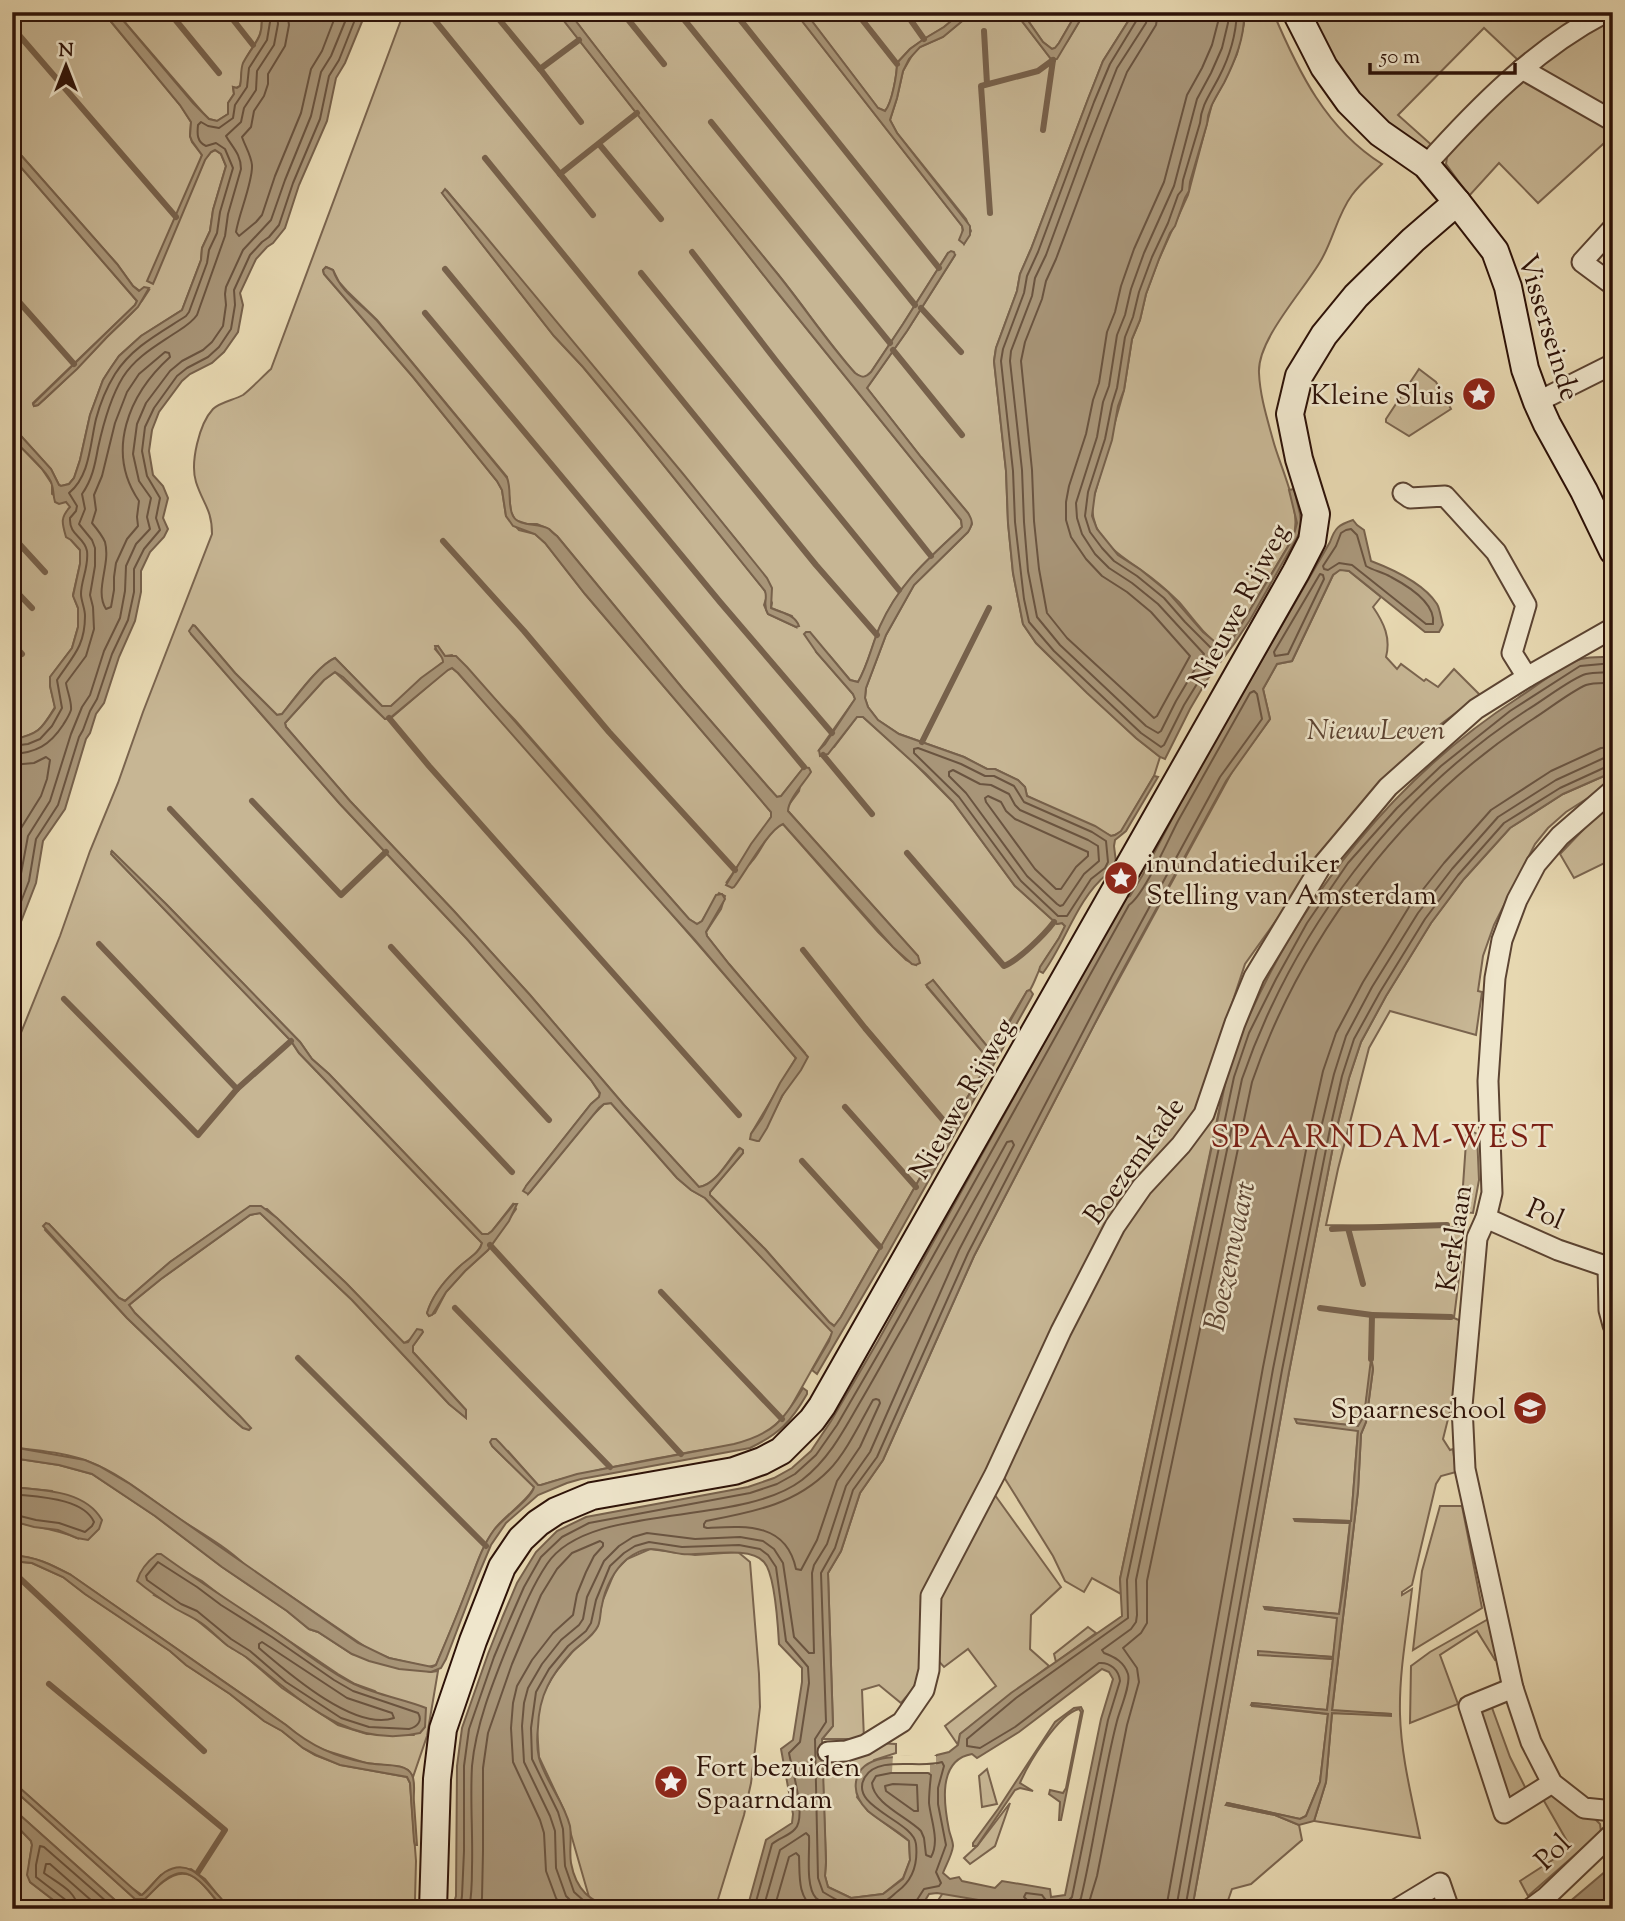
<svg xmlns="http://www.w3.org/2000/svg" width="1625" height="1921" viewBox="0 0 1625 1921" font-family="'Sorts Mill Goudy',serif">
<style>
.green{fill:#c7b694;stroke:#7a644e;stroke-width:2;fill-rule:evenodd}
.water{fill:#a89578;stroke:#77614b;stroke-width:2;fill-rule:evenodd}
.pier{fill:#e7d8b1}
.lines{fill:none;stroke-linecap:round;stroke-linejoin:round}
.shore{stroke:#6a5440;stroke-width:2}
.stream{stroke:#77614b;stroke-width:6}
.street-casing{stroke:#5c4432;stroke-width:23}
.secondary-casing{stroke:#2d1208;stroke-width:30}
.street{stroke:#efe6cc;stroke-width:19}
.secondary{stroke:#efe6cc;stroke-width:26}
.labels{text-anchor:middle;stroke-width:5;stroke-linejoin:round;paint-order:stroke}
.street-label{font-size:28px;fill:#2d1208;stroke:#efe6cc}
.poi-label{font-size:28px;fill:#2d1208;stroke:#efe6cc;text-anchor:end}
.park-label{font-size:28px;font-style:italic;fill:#5b4332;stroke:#efe6cc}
.water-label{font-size:30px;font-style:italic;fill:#5e4635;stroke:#efe6cc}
.quarter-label{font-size:32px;letter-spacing:2px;fill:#7a1f14;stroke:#efe6cc}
</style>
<rect width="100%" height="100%" fill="#e7d8b1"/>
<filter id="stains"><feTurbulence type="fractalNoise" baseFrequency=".00286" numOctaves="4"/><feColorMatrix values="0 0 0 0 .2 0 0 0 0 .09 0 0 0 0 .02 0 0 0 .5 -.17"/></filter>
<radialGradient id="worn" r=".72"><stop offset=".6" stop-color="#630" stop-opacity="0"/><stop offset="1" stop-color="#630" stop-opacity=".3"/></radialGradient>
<g class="green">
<path d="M 12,12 L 103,12 L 180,105 L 191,122 L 190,136 L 192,142 L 202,155 L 200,163 L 148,281 L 180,217 L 205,159 L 211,152 L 215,150 L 221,154 L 226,166 L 213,210 L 210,231 L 202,248 L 201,260 L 182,310 L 141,336 L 119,356 L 110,369 L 103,380 L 90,415 L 80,460 L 74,478 L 69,484 L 61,486 L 59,485 L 51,469 L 12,426 L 12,157 L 137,301 L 135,305 L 33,403 L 34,406 L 38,405 C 62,384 83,362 105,339 C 121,323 137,311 149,290 L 140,291 L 133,286 L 117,264 L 12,145 Z"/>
<path d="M 116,12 L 261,12 C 265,40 253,41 244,63 C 241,71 242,78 240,86 L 236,88 L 233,87 L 234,94 L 228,103 L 228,114 L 217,121 L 209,119 L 203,113 Z"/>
<path d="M 404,12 L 557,12 L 773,287 L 961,520 L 962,527 L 958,531 C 925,562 899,584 880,627 C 872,645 868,665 858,682 L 850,680 L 829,655 L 817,653 L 853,694 L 855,699 L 819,750 L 834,747 L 857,717 L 863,717 L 913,762 L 953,802 L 1015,886 L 1057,924 L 1062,923 L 1065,926 C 1060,940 1049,952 1042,965 C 1037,973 1035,982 1030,990 L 1027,991 L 993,1048 L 986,1045 L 933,980 L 927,987 L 986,1056 L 989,1062 L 945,1134 L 841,1317 L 835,1326 L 829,1322 L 765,1249 L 710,1195 L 710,1192 L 743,1153 L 739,1148 C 728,1160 716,1185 699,1187 L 624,1105 L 530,995 L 453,910 L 350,801 L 286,727 L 285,723 L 324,680 L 335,672 L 385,719 L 391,718 L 448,669 L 452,668 L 458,673 C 572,800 685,928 796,1058 L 751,1134 L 759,1140 L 805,1053 L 729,964 L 707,936 L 706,932 L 721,909 L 725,896 L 719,893 L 702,921 L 697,924 L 689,919 L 515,720 L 452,655 L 445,656 L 438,646 L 435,649 L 443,658 L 443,662 L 391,706 L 382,706 L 335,658 C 319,665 294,699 282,714 L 277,715 L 235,673 L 195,626 L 191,634 L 340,804 L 467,939 L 591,1080 L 600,1094 L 599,1097 L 591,1104 L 526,1186 L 528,1194 L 591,1117 L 604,1104 L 611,1103 L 677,1178 L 691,1190 L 705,1198 L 833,1332 L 788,1412 C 781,1420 773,1428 764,1434 C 742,1446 714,1448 690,1452 C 640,1462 590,1470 541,1485 L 538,1485 L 508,1451 L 492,1446 L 534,1487 C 531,1498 502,1518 494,1530 C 480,1549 474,1573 465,1595 C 456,1618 446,1642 436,1665 L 428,1667 L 389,1658 L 370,1650 L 245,1565 C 225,1546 201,1533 178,1518 C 149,1498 120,1473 87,1461 C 63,1452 37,1451 12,1447 L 12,1055 L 60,936 L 90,851 L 118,783 L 143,712 L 212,534 C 212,509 203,504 196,482 C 190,463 199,424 213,409 C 220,402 234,400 243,395 C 253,387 262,377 271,369 ZM 447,191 L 743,548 L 752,561 L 772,603 L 771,608 L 792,616 L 796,627 L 768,614 L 764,605 L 767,596 L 765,591 L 633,427 L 583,367 L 554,336 L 445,197 L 442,193 ZM 326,267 L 333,270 L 339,282 L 347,291 L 377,320 L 507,477 L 511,512 L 515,520 L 527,524 L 537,524 L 549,529 L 557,536 L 683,689 L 768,787 L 777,797 L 781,796 L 804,767 L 799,791 L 788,806 L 788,811 L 918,956 L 916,965 L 906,960 L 878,932 L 783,824 C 768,830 763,848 753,860 C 747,869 735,876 726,883 L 766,825 L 771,817 L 771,812 L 585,594 L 545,543 L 535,534 L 519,530 L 506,516 L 502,490 L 497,481 L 413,377 L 324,274 L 323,270 ZM 111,851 L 166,904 L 300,1042 L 312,1059 L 329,1074 L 482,1234 L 488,1234 L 492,1231 L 513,1204 L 516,1209 L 488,1250 L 465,1271 L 446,1292 L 435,1313 L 429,1316 L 427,1313 C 432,1297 444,1282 455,1271 C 463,1262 479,1254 482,1243 L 299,1053 L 291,1041 L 113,856 ZM 267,1209 L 346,1283 L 404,1343 L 423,1332 L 413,1346 L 413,1352 L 466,1410 L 466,1418 L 449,1404 L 352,1300 L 260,1213 L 250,1215 L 161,1279 L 129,1305 L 135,1313 L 250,1428 L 243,1428 L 229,1416 L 127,1318 L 45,1230 L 49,1224 L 119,1298 L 125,1301 L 170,1262 L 245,1210 Z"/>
<path d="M 569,12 L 795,12 L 962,226 C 964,233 960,235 964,244 L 971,231 L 966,219 L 897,133 L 890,120 L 897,98 L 903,71 L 914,52 L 920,47 L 943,37 L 973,12 L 1015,12 L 1051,59 L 1067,42 L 1085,12 L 1134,12 L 1103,61 L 1088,99 L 1031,249 L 1020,274 L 1017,291 L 996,348 L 994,361 L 1006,471 L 1008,523 L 1013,573 L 1023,624 L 1036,643 L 1049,656 L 1136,738 L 1160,757 L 1154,776 L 1121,832 L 1115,835 L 1111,836 L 1027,796 L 1025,787 L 1018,780 L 995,769 L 987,769 L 964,757 L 899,734 L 878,720 L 868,707 L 865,698 L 866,688 L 886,635 L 914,585 L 968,532 L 972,524 L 968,513 L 921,457 L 867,388 L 907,331 L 955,255 L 948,253 L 903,324 L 871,372 L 866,377 L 861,377 L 855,373 C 827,341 803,305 776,272 C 706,186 636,101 569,12 Z"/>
<path d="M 805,12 L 962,12 L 944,27 L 924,39 L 910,49 L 897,63 C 897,74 892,103 885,111 L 878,108 L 872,100 Z"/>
<path d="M 1022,12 L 1077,12 L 1059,43 L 1055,48 L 1052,49 L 1043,42 Z"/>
<path d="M 1244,12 L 1273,12 C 1298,71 1326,129 1382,164 C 1372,174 1360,184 1352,195 C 1337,215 1333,241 1320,262 C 1303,291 1257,340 1259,373 C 1260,396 1267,418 1273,440 C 1280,467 1303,511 1293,538 L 1235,635 C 1231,641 1228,646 1220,646 C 1203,634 1192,617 1179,602 C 1168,591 1154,579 1141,570 C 1115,552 1092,539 1092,504 L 1124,390 L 1132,339 L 1140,320 L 1146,294 L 1159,259 L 1188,195 L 1212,104 L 1225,80 L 1237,54 L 1244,24 Z"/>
<path d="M 1305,12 L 1596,12 L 1519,61 L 1484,28 L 1398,115 L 1435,148 L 1421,152 L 1351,90 Z"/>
<path d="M 1613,13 L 1613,108 L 1595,116 L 1613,127 L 1613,135 L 1538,203 L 1499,163 L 1469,196 L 1446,164 L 1448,151 L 1541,59 Z"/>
<path d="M 1419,369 L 1436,382 L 1451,409 L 1409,436 L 1386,422 L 1386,419 Z"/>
<path d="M 12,438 L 42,469 L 52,484 L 52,494 L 66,502 L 71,507 L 71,540 L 80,550 L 80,564 L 73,595 L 78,608 L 78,627 L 72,648 L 50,677 L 50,686 L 55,707 C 41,730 39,734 12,740 Z"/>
<path d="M 1340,569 L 1349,571 L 1381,597 L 1373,607 C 1384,623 1391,638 1386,657 L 1397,669 L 1401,664 L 1424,681 L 1426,679 L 1438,687 L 1454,669 L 1480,695 L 1441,724 L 1373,792 L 1318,862 L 1245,964 L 1199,1104 L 1179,1140 L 1116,1215 L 987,1468 L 926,1600 L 922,1668 L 913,1689 L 901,1703 L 879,1685 L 862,1690 L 864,1739 L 822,1739 L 833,1726 L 828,1573 L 841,1551 L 860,1493 L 883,1460 L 974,1256 L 1094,1025 L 1233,770 L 1270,719 L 1263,689 L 1277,664 L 1292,661 L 1333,575 Z"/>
<path d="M 1613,772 L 1613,782 L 1566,812 L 1548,828 L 1535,844 L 1494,925 L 1483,956 L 1478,991 L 1482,992 L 1476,1035 L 1390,1011 L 1369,1048 L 1338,1169 L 1326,1225 L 1460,1227 L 1465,1230 L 1454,1318 L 1466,1323 L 1451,1407 L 1443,1439 L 1450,1450 L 1453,1449 L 1456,1472 L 1441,1476 L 1436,1484 L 1412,1585 L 1402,1592 L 1402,1595 L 1412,1589 C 1407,1631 1399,1672 1400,1714 C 1401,1756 1412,1798 1420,1838 L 1314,1821 L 1326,1782 L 1332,1713 L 1391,1715 L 1391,1714 L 1332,1711 L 1358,1491 L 1361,1434 L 1366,1422 L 1373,1369 L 1372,1362 L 1364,1416 L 1359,1426 L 1296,1420 L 1297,1423 L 1358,1430 L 1351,1521 L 1295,1519 L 1296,1521 L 1350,1523 L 1339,1614 L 1265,1607 L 1265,1609 L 1338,1618 L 1333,1657 L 1258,1652 L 1333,1659 L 1327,1710 L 1252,1703 L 1252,1706 L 1328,1714 L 1320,1782 L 1306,1816 L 1300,1819 L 1228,1803 L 1226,1805 L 1275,1815 L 1299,1825 L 1302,1840 L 1251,1884 L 1232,1889 L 1225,1909 L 1207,1909 L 1206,1903 L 1205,1909 L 1192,1909 L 1289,1372 L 1336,1131 L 1349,1078 L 1361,1042 L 1386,996 L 1431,923 L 1464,879 L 1510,828 L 1563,794 Z"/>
<path d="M 1604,808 L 1613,859 L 1574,878 L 1560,854 Z"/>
<path d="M 1221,1101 L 1120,1579 L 1121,1594 L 1092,1578 L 1084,1592 L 1065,1581 L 1053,1556 L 1002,1474 L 1127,1217 L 1181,1155 Z"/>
<path d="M 1467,1128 L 1477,1134 L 1479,1180 L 1473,1213 L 1465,1212 L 1462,1200 Z"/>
<path d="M 12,1458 L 59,1465 L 92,1474 L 155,1516 L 222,1567 L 287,1611 L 309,1629 L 318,1632 L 352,1654 L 431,1672 L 438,1671 L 427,1736 L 413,1777 L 408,1770 L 401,1767 L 366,1763 L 327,1751 L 309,1744 L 286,1725 L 71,1575 C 49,1563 38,1558 12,1555 L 12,1521 C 34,1527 56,1529 77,1538 L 52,1491 L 12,1487 ZM 182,1570 L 202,1581 L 225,1599 L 276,1632 L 338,1674 L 355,1684 L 375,1691 L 413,1735 L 367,1734 L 338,1725 L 282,1688 L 245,1656 L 227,1645 L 193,1617 L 154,1595 Z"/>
<path d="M 992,1491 L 1061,1587 L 1031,1615 L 1030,1649 L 1049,1666 L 960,1734 L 958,1745 L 945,1726 L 996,1686 L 968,1649 L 944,1667 L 933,1655 L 937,1601 Z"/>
<path d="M 1440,1506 L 1462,1506 L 1482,1608 L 1413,1650 L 1422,1571 Z"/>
<path d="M 650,1549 L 695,1555 L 738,1552 L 750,1562 L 759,1674 L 760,1707 L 751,1783 L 744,1815 L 715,1909 L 615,1909 L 598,1904 L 589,1897 L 564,1810 L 539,1757 L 537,1728 L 539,1706 L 542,1696 L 554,1674 L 573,1651 L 591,1635 L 598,1625 L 602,1602 L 615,1571 L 627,1559 Z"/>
<path d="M 12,1561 L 32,1563 L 63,1577 L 85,1594 L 170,1651 L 186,1665 L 230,1694 L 264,1721 L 282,1731 L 303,1748 L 315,1755 L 341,1765 L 407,1777 L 410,1783 L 416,1861 L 415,1900 L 411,1909 L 229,1909 L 205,1879 L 191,1869 L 161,1875 L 142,1895 L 129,1886 L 12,1781 Z"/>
<path d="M 1492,1617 L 1502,1656 L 1495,1660 L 1477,1631 L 1440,1655 L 1458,1704 L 1410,1723 L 1411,1666 L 1430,1652 Z"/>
<path d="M 1088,1627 L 1096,1633 L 1056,1662 L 1054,1654 Z"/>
<path d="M 1491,1705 L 1510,1757 L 1527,1791 L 1506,1804 L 1476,1712 Z"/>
<path d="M 875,1743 L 896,1744 L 896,1753 L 874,1760 L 857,1797 L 868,1811 L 909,1841 L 910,1860 L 903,1878 L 883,1894 L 851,1898 L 828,1887 L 825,1876 L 826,1862 L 822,1757 Z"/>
<path d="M 987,1769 L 997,1804 L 982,1807 L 979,1776 Z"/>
<path d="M 1549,1787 L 1594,1818 L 1600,1824 L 1601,1832 L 1528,1896 L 1520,1881 L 1571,1848 L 1540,1794 Z"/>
<path d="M 12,1788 L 135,1899 C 153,1894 150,1892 163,1882 C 192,1859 205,1888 223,1909 L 125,1909 L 12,1808 Z"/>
<path d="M 1010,1803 L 995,1846 L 970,1864 L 964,1858 L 977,1846 Z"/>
<path d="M 12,1821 L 31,1841 L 32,1845 L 29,1864 L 30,1882 L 65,1909 L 12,1909 Z"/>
<path d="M 943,1893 L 1014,1906 L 1025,1906 L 1023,1909 L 932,1909 Z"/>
</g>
<g class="water">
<path d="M 103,12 L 116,12 L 193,103 L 209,119 L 217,121 L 228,114 L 228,103 L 234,94 L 233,87 L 237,88 L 240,86 C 242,78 240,71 243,63 C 254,42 265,39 261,12 L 366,12 L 345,63 L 336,78 L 327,121 L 299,185 L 285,228 L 273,243 L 267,247 L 256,259 L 240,293 L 243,305 L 238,332 L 224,352 L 212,363 L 190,374 L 182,381 L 159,412 L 152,430 L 149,451 L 153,475 L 163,486 L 168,498 L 163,518 L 168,529 L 164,537 L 150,552 L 141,571 L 141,592 L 135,621 L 119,657 L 104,703 L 96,714 L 90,733 L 86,739 L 65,809 L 43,841 L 36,883 L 12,945 L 12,740 C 39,734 41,730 55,708 L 50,686 L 50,677 L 72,648 L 78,627 L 78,608 L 73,596 L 80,564 L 80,550 L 71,540 L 66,537 C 62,523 60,518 70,507 L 66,502 L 59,504 L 55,502 C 53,496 54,491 52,485 C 50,473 21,448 12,438 L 12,426 L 51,469 L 59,485 L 61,486 L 69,484 L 74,478 L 80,460 L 90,415 L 103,380 L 110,369 L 119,356 L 141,336 L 182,310 L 201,260 L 202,248 L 210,231 L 213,210 L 226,166 L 221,154 L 215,150 L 211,152 L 205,160 L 156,277 L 153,284 L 147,281 L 202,155 L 192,141 L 190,136 L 191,122 L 180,105 Z"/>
<path d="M 557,12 L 569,12 C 636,101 706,186 776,272 C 803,305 826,341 855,373 C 862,378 865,378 871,372 L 903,324 L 948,253 L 951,251 L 954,252 L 955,255 L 907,331 L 867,388 L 921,457 L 968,513 C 973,521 973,524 968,532 L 914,585 L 886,635 L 866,688 L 865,698 L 868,707 L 878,720 L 899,734 L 964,757 L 987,769 L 995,769 L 1018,780 L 1025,787 L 1027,796 L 1095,826 L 1111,836 L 1115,835 L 1121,831 L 1154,776 L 1158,777 L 1126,831 L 1115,840 L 1114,846 L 1116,862 L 1109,875 L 1107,874 C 1076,900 1066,942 1043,973 L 1039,971 L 1040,967 L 1059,938 L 1065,926 L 1062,923 L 1057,924 L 1015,886 L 953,802 L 926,774 L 863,717 L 857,717 L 828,754 L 820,756 L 819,750 L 825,744 L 855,699 L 853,694 L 817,653 L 804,634 L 806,632 L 810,632 L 850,680 L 858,682 C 868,665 872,644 880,626 C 899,584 925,562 958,531 L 962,527 L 961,520 L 773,287 Z"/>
<path d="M 795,12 L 805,12 L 872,100 L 878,108 L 885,111 C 892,103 897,74 897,63 L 910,49 L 924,39 L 944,27 L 962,12 L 973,12 L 943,37 L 920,47 L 909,59 L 903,71 L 897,98 L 890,120 L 897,133 L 970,226 L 970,235 L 964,244 L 959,240 L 963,230 L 962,226 Z"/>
<path d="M 1015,12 L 1022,12 L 1043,42 L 1052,49 L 1055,48 L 1059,43 L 1077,12 L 1085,12 L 1057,59 L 1053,60 L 1051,59 Z"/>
<path d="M 1134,12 L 1244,12 C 1245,37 1235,61 1224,83 C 1216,97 1208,108 1207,124 L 1190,182 L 1189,191 L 1185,198 L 1175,226 L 1170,233 L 1159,259 L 1146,294 L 1140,320 L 1132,339 L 1124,390 L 1118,406 L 1112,440 L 1095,493 L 1092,516 L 1097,529 L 1118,555 L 1141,570 L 1168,592 L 1203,632 L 1220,646 C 1228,646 1231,641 1235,635 L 1293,538 L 1297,523 L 1289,490 L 1294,489 L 1300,514 L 1301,525 L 1299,534 L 1250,620 L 1234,644 L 1207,680 L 1190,709 L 1165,759 L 1160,757 L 1136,738 L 1087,693 L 1036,643 L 1023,624 L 1013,573 L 1008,523 L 1006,471 L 994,361 L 996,348 L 1017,291 L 1020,274 L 1031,249 L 1088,99 L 1103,61 Z"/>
<path d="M 12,145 L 117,264 L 133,286 L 139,291 L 144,287 L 149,288 L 138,307 L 107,337 L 77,369 L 38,405 L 34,406 L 33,404 L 135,305 L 137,301 L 12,157 Z"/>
<path d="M 445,189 L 482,232 L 684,475 L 767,578 L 772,588 L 771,608 C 781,613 795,614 799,626 L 796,627 L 768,614 C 762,604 768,600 765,591 L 633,427 L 583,367 L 554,336 L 445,197 L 442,193 Z"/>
<path d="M 326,267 L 333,270 C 340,292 364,306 379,323 C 422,374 464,426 507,478 C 512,489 507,505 513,516 C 520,528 538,522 549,529 C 549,529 556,536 557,536 L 683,689 L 768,787 L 777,797 L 781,796 L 804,767 L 809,768 L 811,772 C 804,783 788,800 788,811 L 918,956 L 920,963 L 916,965 L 912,964 L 893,947 L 783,824 C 768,830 745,873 734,887 L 732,888 L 726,885 L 751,844 L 771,817 L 771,812 L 585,594 L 545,543 L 535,534 L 513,526 L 506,516 L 502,490 L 497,481 L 413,377 L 324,274 L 323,270 Z"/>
<path d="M 1353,520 L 1357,525 L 1364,530 L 1371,561 C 1392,569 1424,584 1437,604 C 1440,609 1441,619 1443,625 L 1439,632 L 1425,632 L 1349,571 L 1340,570 L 1333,575 L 1292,661 L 1277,664 L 1263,689 L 1270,719 L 1226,781 L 1118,979 L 974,1256 L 883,1460 L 860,1493 L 841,1551 L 828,1573 L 833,1726 L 822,1739 L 826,1862 L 825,1876 L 828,1887 L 851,1898 L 883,1894 L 903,1879 L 910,1860 L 909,1841 C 897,1830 881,1822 868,1811 C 860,1803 854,1794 856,1782 C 860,1750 910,1757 933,1758 L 937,1755 L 949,1752 L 958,1745 L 960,1734 L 1011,1693 L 1122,1616 L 1120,1579 L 1227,1075 C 1232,1060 1237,1044 1243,1030 C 1299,898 1397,776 1518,698 C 1532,689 1567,662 1581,659 C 1591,656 1602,657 1613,657 L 1613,772 L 1563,794 L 1510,828 L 1464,879 L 1431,923 L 1386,996 L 1361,1042 L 1349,1078 L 1336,1131 L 1289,1372 L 1192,1909 L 1023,1909 L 1024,1906 L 1014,1906 L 937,1893 L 929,1894 L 920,1909 L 747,1909 L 766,1840 L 792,1823 L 793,1814 L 781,1749 L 793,1740 L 802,1682 L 802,1668 L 779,1644 C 778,1626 775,1574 764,1562 C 750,1545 703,1556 682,1554 C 672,1553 661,1549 651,1549 C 643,1549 633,1554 627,1559 C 614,1570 605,1588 602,1605 C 600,1611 601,1619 598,1626 C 593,1637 581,1643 572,1652 C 551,1675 539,1695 538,1727 C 537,1736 537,1749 539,1758 C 546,1782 564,1802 570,1826 C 572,1838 569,1851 571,1863 C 576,1890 590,1902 615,1909 L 522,1909 L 509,1906 L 505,1909 L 452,1909 L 456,1896 L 457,1766 L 462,1728 L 488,1654 L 503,1616 L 517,1583 L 536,1552 L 557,1531 L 586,1517 L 748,1487 L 774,1478 L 792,1468 L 811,1451 L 831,1421 L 878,1341 L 1125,898 L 1130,896 L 1142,876 L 1191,783 L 1330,542 C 1335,528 1338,525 1353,520 ZM 1102,1669 L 1109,1672 L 1113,1679 L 1101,1719 L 1065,1895 L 1051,1897 L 1050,1889 L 1002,1881 L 995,1888 L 962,1881 L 959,1877 L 950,1879 L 943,1873 C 946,1865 952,1855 953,1846 C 953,1841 950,1835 949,1830 C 944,1805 937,1760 972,1754 L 977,1758 L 1019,1732 Z"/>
<path d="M 193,625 L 195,626 L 235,673 L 277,715 L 282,714 C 295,699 318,665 335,658 L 382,706 L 391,706 L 421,678 L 443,662 C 443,655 436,653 435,646 L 438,646 L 445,656 L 456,656 L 467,667 L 689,919 L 697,924 L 702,921 L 716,895 L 722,894 L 725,899 L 706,932 L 707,936 L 729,964 L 808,1057 L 801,1070 L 782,1096 L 767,1128 L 759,1141 L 757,1141 L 750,1139 L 751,1134 L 762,1118 L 780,1083 L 796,1058 L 694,939 L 606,841 L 458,673 L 452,668 L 448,670 L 390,718 L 385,719 L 343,677 L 335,672 L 324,680 L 285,723 L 286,727 L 350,801 L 453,910 L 530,995 L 624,1105 L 699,1187 C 716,1185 728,1160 740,1148 L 743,1150 L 743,1153 L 710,1192 L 710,1195 L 765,1249 L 829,1322 L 834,1326 L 841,1317 L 945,1134 L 989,1062 L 986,1056 L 926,985 L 933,980 L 986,1045 L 993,1048 L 996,1046 L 1027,991 L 1030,990 L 1033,994 L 1031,998 L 888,1253 L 817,1374 L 812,1370 L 829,1341 L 832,1332 L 705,1198 L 691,1190 L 677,1178 L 611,1103 L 604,1104 L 599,1108 L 530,1192 L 528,1194 L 523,1191 L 526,1186 L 591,1104 L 599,1097 L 600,1093 L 591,1080 L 467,939 L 340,804 L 191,634 L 189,631 Z"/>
<path d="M 112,851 L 166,904 L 300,1042 L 312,1059 L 329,1074 L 482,1234 L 488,1234 L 492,1231 L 514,1204 L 517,1204 L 509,1221 L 488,1250 L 465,1271 L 446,1292 L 432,1315 L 429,1316 L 427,1313 C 432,1296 446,1279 459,1267 C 467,1259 480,1253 482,1243 L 299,1053 L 291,1041 L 113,856 L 111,854 Z"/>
<path d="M 250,1206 L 261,1206 L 277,1218 L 346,1283 L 404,1343 L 408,1342 L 417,1329 L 422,1330 L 423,1332 L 413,1346 L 413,1352 L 466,1410 L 466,1418 L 449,1404 L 352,1300 L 260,1213 L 250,1215 L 161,1279 L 129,1305 L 135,1313 L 239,1415 L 251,1428 L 249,1430 L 243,1428 L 229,1416 L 127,1318 L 43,1226 L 46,1223 L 49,1224 L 119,1298 L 125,1301 L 170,1262 Z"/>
<path d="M 1371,1359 L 1373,1369 L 1366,1422 L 1361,1434 L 1358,1491 L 1332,1710 L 1391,1714 L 1391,1716 L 1332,1713 L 1326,1782 L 1314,1821 L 1299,1825 L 1275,1815 L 1226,1805 L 1227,1803 L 1300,1819 L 1306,1816 L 1320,1782 L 1328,1714 L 1251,1705 L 1252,1703 L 1327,1710 L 1333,1659 L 1258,1655 L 1258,1651 L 1333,1657 L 1337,1618 L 1265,1609 L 1264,1607 L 1339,1614 L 1344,1583 L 1350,1523 L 1295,1521 L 1294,1519 L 1351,1521 L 1358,1431 L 1297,1423 L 1295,1419 L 1358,1426 L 1364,1416 Z"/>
<path d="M 803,1388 L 807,1391 L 807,1394 C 791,1422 779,1434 750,1448 L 581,1479 L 567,1483 L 538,1495 L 506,1523 L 491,1545 L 477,1578 L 446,1659 L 441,1668 L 431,1672 L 399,1669 L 369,1661 L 352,1654 L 318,1632 L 309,1629 L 287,1611 L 222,1567 L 155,1516 L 92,1474 L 59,1465 L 12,1458 L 12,1447 L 85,1460 L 99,1466 L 130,1484 L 358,1643 L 389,1658 L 432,1667 L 436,1665 C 446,1641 456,1618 465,1594 C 474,1573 480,1549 494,1530 C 503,1518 532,1498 534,1487 L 492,1446 L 490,1442 L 492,1439 L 496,1439 L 500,1443 L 538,1485 L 541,1485 L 577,1474 L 734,1444 C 773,1434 783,1421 803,1388 Z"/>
<path d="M 12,1487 C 43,1490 85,1490 102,1520 L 99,1529 L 88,1540 L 77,1538 L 58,1530 L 34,1527 L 12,1521 Z"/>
<path d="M 157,1554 L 161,1554 C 198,1581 236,1605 273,1630 C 300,1648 325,1670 354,1684 C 377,1695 403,1699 426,1708 L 425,1727 L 420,1733 C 347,1750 298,1697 246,1657 C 240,1653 234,1650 228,1646 C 219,1639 212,1631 204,1625 C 195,1618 185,1614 176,1609 C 162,1600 149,1591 137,1581 C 140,1570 148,1561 157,1554 Z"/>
<path d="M 12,1555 C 37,1557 50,1564 71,1575 L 286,1725 C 311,1746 335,1757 367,1763 C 380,1766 406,1762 412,1775 C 416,1783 413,1794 414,1802 C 415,1816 416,1831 417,1845 L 415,1845 L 414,1841 L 410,1783 L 407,1777 L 340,1765 L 316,1755 L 303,1748 L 282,1731 L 264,1721 L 230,1694 L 186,1665 L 170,1651 L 85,1594 L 63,1577 L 32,1563 L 12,1561 Z"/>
<path d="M 1081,1707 L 1083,1711 L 1061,1820 L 1059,1820 L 1060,1802 L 1049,1794 L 1050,1790 L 1063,1793 L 1066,1788 L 1081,1712 L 1079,1709 C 1058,1714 1028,1764 1020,1783 L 1033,1791 L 1020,1788 L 1015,1790 L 977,1846 L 973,1846 L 973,1843 L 998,1809 L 1055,1722 L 1074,1708 Z"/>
<path d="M 12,1781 L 140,1895 L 142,1895 C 151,1888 156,1878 165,1872 C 187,1858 202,1877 215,1892 C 220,1897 225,1902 229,1909 L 223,1909 C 213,1896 194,1867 176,1874 C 163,1878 154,1891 145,1899 L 135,1899 L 12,1788 Z"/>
<path d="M 12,1808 L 125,1909 L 65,1909 L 30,1882 L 27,1875 L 32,1845 L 31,1841 L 12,1821 Z"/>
<path d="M 1613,1865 L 1613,1909 L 1561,1909 Z"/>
</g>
<path class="pier" d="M 893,1755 L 936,1756 L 936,1765 L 930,1765 L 930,1772 L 892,1772 Z"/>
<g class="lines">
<g class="shore">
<path d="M 287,12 L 289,25 L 285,46 L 268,74 L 268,84 L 264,96 L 254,111 L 251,127 L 242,137 C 245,146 251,155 252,165 C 253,182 239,213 236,232 L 239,236 L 256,222 L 262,215 L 275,176 L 301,113 L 311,69 L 322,51 L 337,12"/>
<path d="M 1139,12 L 1138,18 L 1110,64 L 1094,102 L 1038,252 L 1027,276 L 1024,293 L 1003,349 L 1001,361 L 1013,471 L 1015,522 L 1024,599 L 1029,622 L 1054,651 L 1141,733 L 1161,747 L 1164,745 L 1184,705 L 1216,653 L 1185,622 L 1164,598 L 1137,576 L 1114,561 L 1102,548 L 1090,532 L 1085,516 L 1088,492 L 1105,439 L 1112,404 L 1117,388 L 1125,337 L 1133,317 L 1139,292 L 1152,257 L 1168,223 L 1178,195 L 1182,190 L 1183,180 L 1200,123 C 1201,105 1211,93 1219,77 C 1230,56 1236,35 1237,12"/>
<path d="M 1148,12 L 1146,23 L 1117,68 L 1085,149 L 1046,255 L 1035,278 L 1032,296 L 1011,351 L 1010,361 L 1022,470 L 1024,522 L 1028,571 L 1037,617 L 1060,645 L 1146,726 L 1158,733 L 1161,731 L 1176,701 L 1204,654 L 1158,604 L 1132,583 L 1109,568 L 1095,554 L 1082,534 L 1077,518 L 1076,503 L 1097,437 L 1103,402 L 1109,386 L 1117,335 L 1125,315 L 1131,289 L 1144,253 L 1174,186 L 1197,99 L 1211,73 L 1222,48 L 1228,23 L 1228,12"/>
<path d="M 1158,12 L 1156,25 L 1127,72 L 1105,128 L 1056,259 L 1046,281 L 1042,299 L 1025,342 L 1021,361 L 1032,470 L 1034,521 L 1039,569 L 1047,613 L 1067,638 L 1154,718 L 1157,716 L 1190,656 L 1151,612 L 1127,592 L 1102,576 L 1086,559 L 1071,537 L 1066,520 L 1066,502 L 1069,486 L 1086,434 L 1093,400 L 1099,383 L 1107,332 L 1115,312 L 1121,286 L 1134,249 L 1164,182 L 1187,95 L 1202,68 L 1212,45 L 1218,22 L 1218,12"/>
<path d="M 165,352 L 169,353 L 170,357 C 129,394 105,451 139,501 L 137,517 L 138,526 L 127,539 L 116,563 L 114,577 L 114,590 L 111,607 L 106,609 C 94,590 111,565 105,542 C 102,535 97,529 92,523 L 96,510 L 94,495 L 102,476 L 115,423 L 127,392 L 139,374 Z"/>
<path d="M 1351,529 L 1357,535 L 1366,566 C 1374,571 1383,572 1391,577 C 1408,586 1436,603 1433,624 L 1426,624 L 1352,565 L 1339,563 L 1328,570 L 1324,569 L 1323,566 L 1336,546 L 1341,533 L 1346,530 Z"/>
<path d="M 1320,574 L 1323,575 L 1324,579 L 1288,654 L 1275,656 L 1274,652 Z"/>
<path d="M 12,746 L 28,744 L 40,739 L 52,726 L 62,708 L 57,680 C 73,656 85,646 85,616 C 85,608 81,601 81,594 C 81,580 89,567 87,551 C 84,536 69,536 70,518 L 76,511 L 77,506 L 69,493 C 90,476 90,444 96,419 C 100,404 107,387 115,374 C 132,347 160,333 186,316 L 189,312 L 207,263 L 209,250 L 217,233 L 220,212 L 233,168 L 225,149 L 216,143 L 206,146 C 197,142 197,134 198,125 L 201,122 L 208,126 L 219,128 L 233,118 L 235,105 L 247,87 L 249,68 L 267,40 L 270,22 L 268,12"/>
<path d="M 918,748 L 961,764 L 985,776 L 994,776 L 1014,786 L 1024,802 L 1092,832 L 1106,841 L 1108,862 L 1105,868 L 1091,879 L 1067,916 L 1058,916 L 1021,881 L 959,797 L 914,753 L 914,749 Z"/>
<path d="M 12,754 C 36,753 50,745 63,725 C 66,720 69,716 71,710 C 72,702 67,691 66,683 L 86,656 L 94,629 L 93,607 L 90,595 L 95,566 L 95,548 L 92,540 L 79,524 L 85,509 L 82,494 C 92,480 95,465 98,448 C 103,425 110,398 123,377 C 135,358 154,347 172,335 C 181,329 191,324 197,315 L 225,236 L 228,214 L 241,169 C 241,154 232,147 226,136 L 241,122 L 244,108 L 256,90 L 257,71 L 274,45 L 278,24 L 277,12"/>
<path d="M 12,765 L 34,763 L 46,757 L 50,760 L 47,779 L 41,796 L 18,833 L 12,866"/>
<path d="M 953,770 L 980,784 L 991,785 L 1009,794 L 1015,805 L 1020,810 L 1088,840 L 1098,846 L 1099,861 L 1084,874 L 1063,905 L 1060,906 L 1057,904 L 1027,876 L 966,793 L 949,776 L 949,772 Z"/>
<path d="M 988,796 L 1001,802 L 1006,811 L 1015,819 L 1088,852 L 1088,856 L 1076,867 L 1061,889 L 1056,889 L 1035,869 L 986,802 L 985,798 Z"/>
<path d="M 12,902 L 20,879 L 28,836 L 50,801 L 71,734 L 82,707 L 90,695 L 104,651 L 120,618 L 125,591 L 126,566 L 136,544 L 150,529 L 147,517 L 151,498 L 139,481 L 133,454 L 137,424 L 146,403 L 170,371 L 182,361 L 203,350 L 212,342 L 223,326 L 226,305 L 225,294 L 226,287 L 243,250 L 271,220 L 285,180 L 311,116 L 321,72 L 331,56 L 349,12"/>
<path d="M 12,925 L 29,881 L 36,839 L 58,805 L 79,737 L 83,730 L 90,711 L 97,699 L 112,654 L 128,620 L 134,592 L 134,569 L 144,549 L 160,530 L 156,518 L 160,498 L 147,476 L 142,451 L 145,427 L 154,408 L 177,376 L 187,368 L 208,357 L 219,347 L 231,329 L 235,305 L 234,290 L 250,255 L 262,242 L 269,237 L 279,225 L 293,183 L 320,119 L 329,76 L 339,60 L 358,12"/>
<path d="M 876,1399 L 879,1400 L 880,1403 L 860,1447 L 837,1481 L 817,1540 L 801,1570 L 796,1569 C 786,1522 745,1526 707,1528 L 704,1527 L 704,1524 L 706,1521 C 752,1512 795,1505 829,1470 C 846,1453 861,1421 873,1400 Z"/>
<path d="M 12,1494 C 35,1497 83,1497 94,1522 L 92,1526 L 85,1532 L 59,1523 L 36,1520 L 12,1514"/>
<path d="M 158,1562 L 197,1587 L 221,1605 L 272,1637 L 334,1680 L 353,1691 L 418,1713 C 423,1721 417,1727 409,1729 L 369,1727 L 341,1718 L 286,1682 L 250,1651 L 231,1639 L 197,1611 L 181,1604 L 147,1580 L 146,1576 Z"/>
<path d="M 262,1642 L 347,1698 L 392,1713 L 394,1718 C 355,1732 287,1672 259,1648 L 259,1644 Z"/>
<path d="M 891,1773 L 928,1773 L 931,1775 C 930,1784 929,1793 929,1803 C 931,1821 940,1841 931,1857 L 926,1855 L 924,1838 L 921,1831 C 907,1817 873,1803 872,1783 L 876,1776 Z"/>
<path d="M 893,1784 L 917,1785 L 918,1811 L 914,1811 L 886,1791 L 885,1786 Z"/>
<path d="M 69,1909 L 67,1901 L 36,1877 L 36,1865 L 40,1846 L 44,1847 L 115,1909"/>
<path d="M 78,1909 C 77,1891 57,1883 44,1873 L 46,1864 L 50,1864 L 101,1909"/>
<path d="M 460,1909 L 462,1896 L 464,1851 L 464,1766 L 469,1729 L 494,1657 L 510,1619 L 524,1587 L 541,1557 L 562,1537 L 589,1523 L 750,1493 L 777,1484 L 795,1474 L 816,1455 L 837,1425 L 884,1344 L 1129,905 C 1144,895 1168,840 1178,821 C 1202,778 1226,736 1250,693 L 1254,691 L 1257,694 L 1262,719 L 1220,777 L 1112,976 L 968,1253 L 877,1457 L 853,1490 L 835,1548 L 821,1573 L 826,1722 L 815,1739 L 818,1878 L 823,1892 C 830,1896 839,1902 847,1904 C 854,1906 862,1904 869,1903 C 874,1902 880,1902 885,1901 C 890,1899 894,1894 898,1891 C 914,1879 918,1863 916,1844 C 913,1820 847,1807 865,1777 C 878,1755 920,1769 942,1762 L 944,1766 L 938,1788 L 938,1804 L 946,1845 L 936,1872 L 941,1883 L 939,1886 L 924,1889 L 915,1903 L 914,1909"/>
<path d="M 469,1909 C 472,1895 472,1881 472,1867 C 473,1834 470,1800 472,1766 C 476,1723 494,1680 510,1640 C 521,1614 531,1588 547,1564 C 589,1501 739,1528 802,1480 C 828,1460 843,1432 859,1404 C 875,1377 890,1349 906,1322 C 939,1261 974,1202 1007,1142 L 1012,1141 L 1014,1145 L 959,1250 L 870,1452 L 846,1486 L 827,1544 L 814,1565 L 812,1573 L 814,1653 L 809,1653 L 794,1637 L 783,1563 L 774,1549 L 763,1541 L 740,1537 L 695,1539 L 647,1533 L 633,1537 L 619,1546 L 604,1561 L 587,1597 L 583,1619 L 579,1625 L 561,1640 L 542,1664 L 528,1688 L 524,1703 L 522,1726 L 524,1762 L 550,1816 L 555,1831 L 556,1868 L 566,1896 L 579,1909"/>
<path d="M 479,1909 L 482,1898 L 483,1851 L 483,1768 L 488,1733 L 512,1664 L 541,1595 L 557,1569 L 572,1553 L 600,1541 L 603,1543 L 603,1546 L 594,1556 L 586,1572 L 577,1594 L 573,1615 L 553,1633 L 532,1660 L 517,1686 L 513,1703 L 511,1728 L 513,1762 L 540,1820 L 544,1833 L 546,1871 L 556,1898 L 563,1909"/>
<path d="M 593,1909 L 574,1892 L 565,1866 L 563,1829 L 558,1812 L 532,1759 L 531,1728 L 536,1692 L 549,1669 L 568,1646 L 586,1631 L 591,1623 L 596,1600 L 610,1566 L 624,1553 L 635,1546 L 649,1542 L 682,1547 L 739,1545 L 760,1549 L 768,1555 L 776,1567 L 786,1641 L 808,1667 L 809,1683 L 800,1742 L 789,1753 C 792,1770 807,1817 795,1829 C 789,1836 779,1838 772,1844 L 754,1909"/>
<path d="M 763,1909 L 780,1850 L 806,1833 L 809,1836 C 810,1852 805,1886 816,1898 C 822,1903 830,1906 837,1909"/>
<path d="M 774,1909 L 789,1857 L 796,1853 L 799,1856 C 800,1876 797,1895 814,1909"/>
<path d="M 1031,1909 L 1030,1903 L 1024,1897 L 1026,1893 L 1042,1895 C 1049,1907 1063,1908 1072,1897 L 1108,1720 L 1120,1681 C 1119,1670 1110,1662 1099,1663 L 1015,1727 L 980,1748 L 967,1746 L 967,1739 L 1016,1698 L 1128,1618 L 1127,1580 L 1234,1077 L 1249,1033 L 1276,979 L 1307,923 L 1348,863 L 1397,808 L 1441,766 L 1510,711 L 1580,666 L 1613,663"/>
<path d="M 1073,1909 L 1077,1905 L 1081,1898 C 1095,1839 1102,1779 1117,1721 C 1120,1709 1131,1685 1128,1674 C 1124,1662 1115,1657 1104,1653 L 1102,1650 L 1131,1629 L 1136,1622 L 1137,1615 L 1136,1580 L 1242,1079 C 1293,931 1395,796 1527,710 C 1541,702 1573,677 1586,674 C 1595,672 1604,673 1613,672"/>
<path d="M 1087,1909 L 1097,1876 L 1127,1725 L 1139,1682 L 1137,1668 L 1123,1648 L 1141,1633 L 1147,1623 L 1147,1581 L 1252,1082 C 1302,937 1403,803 1533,719 C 1549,709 1570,692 1586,685 C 1594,682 1605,683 1613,683"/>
<path d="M 1166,1909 L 1263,1367 L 1311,1125 L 1323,1071 L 1336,1033 L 1363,982 L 1409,907 L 1444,863 L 1491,810 L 1551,771 L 1601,748 L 1613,747"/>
<path d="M 1176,1909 L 1273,1369 L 1321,1128 L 1334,1074 L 1346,1036 L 1372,987 L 1418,913 L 1452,869 L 1498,817 L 1556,780 L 1604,758 L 1613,757"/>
<path d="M 1185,1909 L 1282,1370 L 1330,1129 L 1342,1076 L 1354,1039 L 1380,992 L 1425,919 L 1458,875 L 1504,823 L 1560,788 L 1608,766 L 1613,766"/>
</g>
<g class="stream">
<path d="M 169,12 L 219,73"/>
<path d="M 227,12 L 253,45"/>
<path d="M 428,12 L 560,174 L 637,113"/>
<path d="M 493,12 L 540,69 L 579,40"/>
<path d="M 622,12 L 664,64"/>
<path d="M 678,12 L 915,305"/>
<path d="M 734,12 L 939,268"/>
<path d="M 856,12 L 897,64"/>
<path d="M 905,12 L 924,39"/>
<path d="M 12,27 L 176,217"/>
<path d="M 984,31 L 987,84"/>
<path d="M 540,69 L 581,122"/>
<path d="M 711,122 L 890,343"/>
<path d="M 1043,130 L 1053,60"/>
<path d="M 599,144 L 661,219"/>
<path d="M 485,158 L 816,565 L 877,635"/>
<path d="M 560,174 L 593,215"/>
<path d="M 990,213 L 981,86 L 1038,71 L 1053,60"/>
<path d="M 692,252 L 777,362 L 931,556"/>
<path d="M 445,269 L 720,602 L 832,733"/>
<path d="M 641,273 L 899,590"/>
<path d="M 12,294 L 74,364"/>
<path d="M 921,308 L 961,352"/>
<path d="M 425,313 L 804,767"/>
<path d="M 893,350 L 962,435"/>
<path d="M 12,536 L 45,572"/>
<path d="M 443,541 L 524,631 L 609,732 L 735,870"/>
<path d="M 12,587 L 32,608"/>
<path d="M 12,643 L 22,654"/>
<path d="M 389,718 L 429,766 L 739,1115"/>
<path d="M 922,742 L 989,608"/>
<path d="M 823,755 L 872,814"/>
<path d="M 252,801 L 341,895 L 386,852"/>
<path d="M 170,809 L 512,1172"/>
<path d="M 907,853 L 1004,966 C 1019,960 1044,935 1054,922"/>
<path d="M 99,944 L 237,1089"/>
<path d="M 391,947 L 549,1120"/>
<path d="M 803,950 L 865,1028 L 949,1127"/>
<path d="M 64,999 L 198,1135 L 237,1089 L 291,1041"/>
<path d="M 845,1107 L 916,1187"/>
<path d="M 802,1161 L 880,1247"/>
<path d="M 1348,1228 L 1447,1225"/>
<path d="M 1332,1229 L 1348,1228 L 1363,1284"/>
<path d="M 490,1245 L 681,1454"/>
<path d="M 661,1292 L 782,1419"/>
<path d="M 455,1308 L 610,1467"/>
<path d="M 1320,1308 L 1372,1315"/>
<path d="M 298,1358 L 486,1546"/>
<path d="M 1371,1359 L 1372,1315 L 1451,1317"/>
<path d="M 12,1571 L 204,1751"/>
<path d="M 49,1684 L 225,1830 L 198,1872"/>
</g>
<g class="street-casing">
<g id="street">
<path d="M 1522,69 L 1613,121"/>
<path d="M 1426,165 C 1479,106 1535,49 1606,12"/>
<path d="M 1613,228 L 1582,262 L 1613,285"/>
<path d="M 1537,402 L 1613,364"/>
<path d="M 1403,493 L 1410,498 L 1445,496 L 1496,552 L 1526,605 L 1512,653 L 1527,677"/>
<path d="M 1613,790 L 1560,836 L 1536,864 L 1517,900 L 1502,940 L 1495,978 L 1488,1081 L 1492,1193 L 1486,1218 L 1477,1238 L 1462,1406 L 1465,1469 L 1513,1688 L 1531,1742 L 1552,1783 L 1584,1808 L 1613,1811"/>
<path d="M 1486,1218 L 1558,1250 L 1608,1267"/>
<path d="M 1608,1267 L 1609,1310 L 1613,1325"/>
<path d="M 1513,1688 L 1469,1706 L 1504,1813 L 1552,1783"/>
<path d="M 828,1752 L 846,1751 L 865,1745 L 902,1722 L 924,1690 L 929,1670 L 931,1596 L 995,1474 L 1061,1331 L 1115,1226 L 1142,1187 L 1181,1145 L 1204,1114 L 1235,1023 L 1254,977 L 1320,868 L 1388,787 L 1476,709 L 1527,677 L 1613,628"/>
<path d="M 1397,1909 L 1440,1883 L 1449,1909"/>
<path d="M 1530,1909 L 1545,1898 L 1613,1833"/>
</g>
</g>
<g class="secondary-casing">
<g id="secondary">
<path d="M 1296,12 L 1324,67 L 1349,102 L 1380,133 L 1426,165 L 1457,202 L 1495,251 L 1508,287 L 1525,369 L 1537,402 L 1547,424 L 1584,491 L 1613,551"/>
<path d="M 433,1909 L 437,1779 L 443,1729 L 473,1641 L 502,1567 L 521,1539 L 538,1523 L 556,1511 L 592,1496 L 734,1471 L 762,1461 L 781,1451 L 812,1420 L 822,1406 L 1296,572 L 1312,541 L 1316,514 L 1299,459 L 1290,414 L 1299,376 L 1324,335 L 1356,296 L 1413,240 L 1457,202"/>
</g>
</g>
<use href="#street" class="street"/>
<use href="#secondary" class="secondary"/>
</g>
<defs>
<g id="sight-disc" transform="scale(1.75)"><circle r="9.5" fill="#8f2418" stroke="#efe6cc"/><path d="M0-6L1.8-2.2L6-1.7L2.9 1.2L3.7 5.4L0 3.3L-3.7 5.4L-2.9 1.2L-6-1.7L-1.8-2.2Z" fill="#fff"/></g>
<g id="school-disc" transform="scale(1.75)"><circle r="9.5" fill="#8f2418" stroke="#efe6cc"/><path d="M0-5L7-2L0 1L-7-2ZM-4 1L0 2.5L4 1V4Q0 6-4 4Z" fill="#fff"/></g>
</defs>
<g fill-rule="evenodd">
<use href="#sight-disc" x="1479" y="394"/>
<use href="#sight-disc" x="1121" y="878"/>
<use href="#school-disc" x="1530" y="1408"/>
<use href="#sight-disc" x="671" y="1782"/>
</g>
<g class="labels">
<g class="street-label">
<text transform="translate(1550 327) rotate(73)" y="10">Visserseinde</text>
<text transform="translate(1238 605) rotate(-62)" y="10">Nieuwe Rijweg</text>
<text transform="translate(961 1098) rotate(-60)" y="10">Nieuwe Rijweg</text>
<text transform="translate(1133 1160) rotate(-54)" y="10">Boezemkade</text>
<text transform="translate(1546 1213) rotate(23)" y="10">Pol</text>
<text transform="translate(1453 1238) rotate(-81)" y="10">Kerklaan</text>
<text transform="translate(1552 1851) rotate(-44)" y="10">Pol</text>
</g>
<g class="poi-label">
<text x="1454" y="404">Kleine Sluis</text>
<text x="1146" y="872" text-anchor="start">inundatieduiker<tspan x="1146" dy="32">Stelling van Amsterdam</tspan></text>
<text x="1506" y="1418">Spaarneschool</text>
<text x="696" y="1776" text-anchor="start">Fort bezuiden<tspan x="696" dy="32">Spaarndam</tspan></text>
</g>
<g class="park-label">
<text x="1376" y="739">NieuwLeven</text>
</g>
<g class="water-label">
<text transform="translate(1229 1256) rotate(-78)" y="10">Boezemvaart</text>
</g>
<g class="quarter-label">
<text x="1383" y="1147">SPAARNDAM-WEST</text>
</g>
</g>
<rect width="1625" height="1921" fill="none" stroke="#e7d8b1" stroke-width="42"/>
<rect x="14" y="14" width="1597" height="1893" fill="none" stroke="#2d1208" stroke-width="3.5"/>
<rect x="21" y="21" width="1583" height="1879" fill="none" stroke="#2d1208" stroke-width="2"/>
<g transform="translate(66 66)" stroke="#efe6cc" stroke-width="5" paint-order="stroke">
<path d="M0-5L12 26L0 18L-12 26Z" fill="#2d1208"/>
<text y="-10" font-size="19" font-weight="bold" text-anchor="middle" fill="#2d1208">N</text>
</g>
<path d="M1370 63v10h145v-10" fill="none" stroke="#2d1208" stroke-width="3.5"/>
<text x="1380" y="63" font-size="21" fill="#2d1208" stroke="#efe6cc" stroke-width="5" paint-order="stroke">50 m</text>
<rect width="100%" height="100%" filter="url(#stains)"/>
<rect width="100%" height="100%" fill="url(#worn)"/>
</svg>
